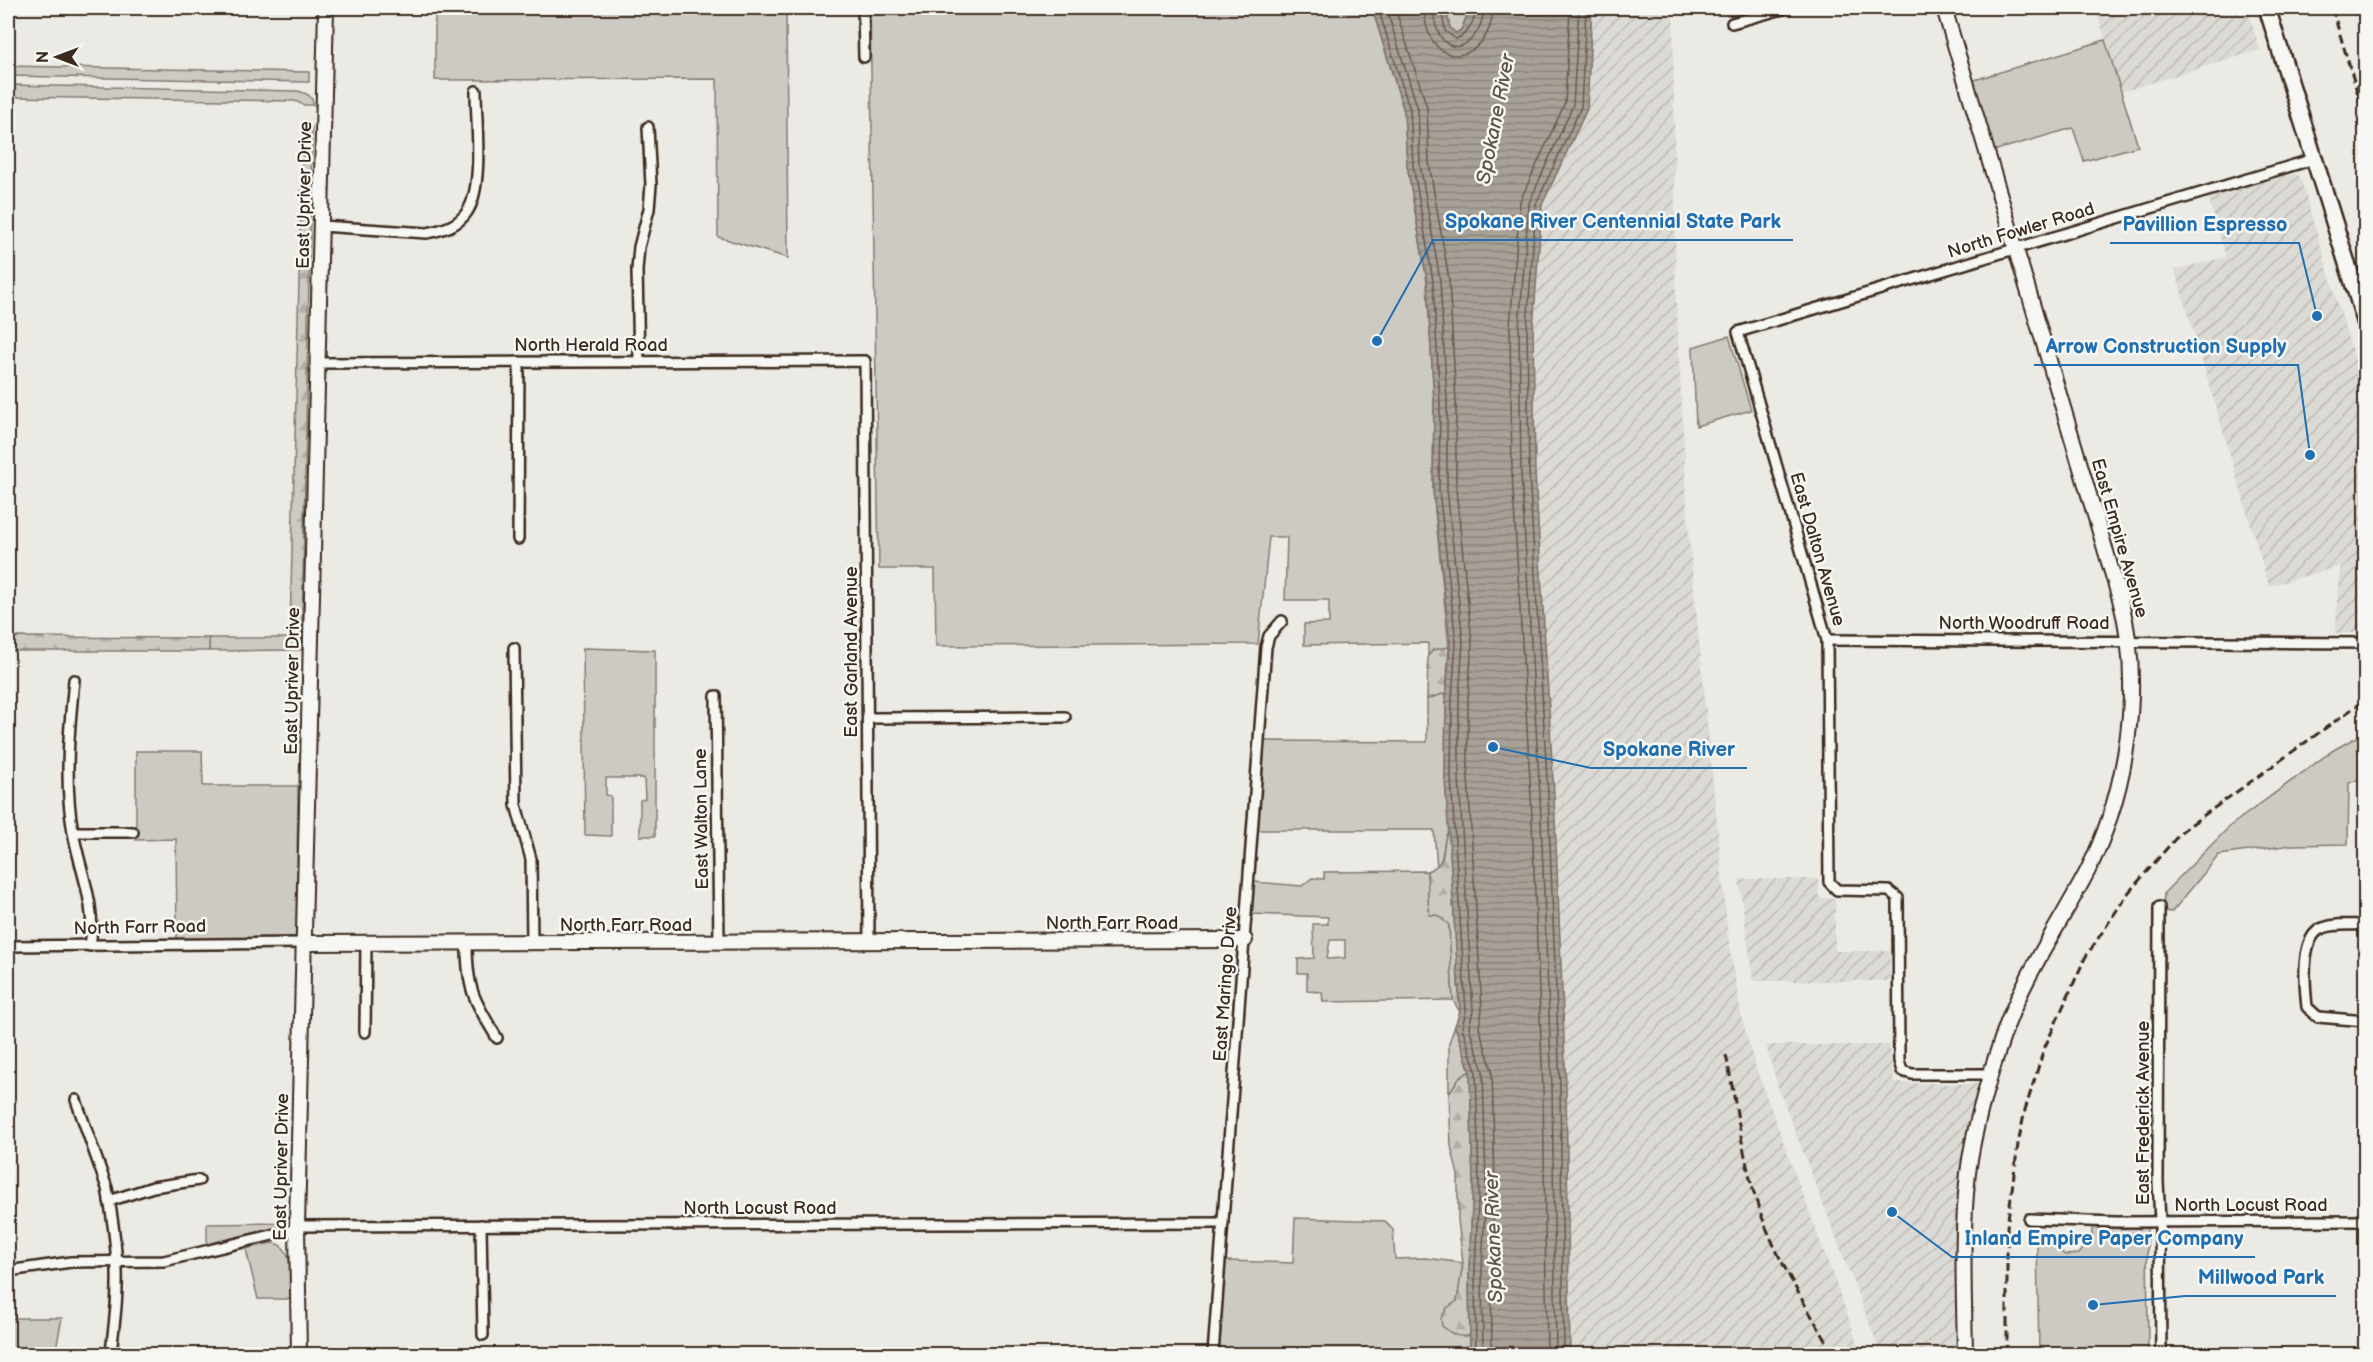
<svg xmlns="http://www.w3.org/2000/svg" width="2373" height="1362" viewBox="0 0 2373 1362" font-family="'Balsamiq Sans',sans-serif">
<style>
.built{fill:#dcdad4}
.industrial{fill:url(#industrial-furrows)}
.green{fill:#cdcac4;stroke:#847a71;stroke-width:1.5;fill-rule:evenodd}
.forest{fill:url(#forest-firs);stroke:#847a71;stroke-width:1.5}
.water{fill:url(#water-rules);stroke:#7c7167;stroke-width:1.5}
.lines{fill:none;stroke-linecap:round;stroke-linejoin:round}
.shore{stroke:#675a4f;stroke-width:1.5}
.street-casing{stroke:#3b2a1e;stroke-width:14}
.secondary-casing{stroke:#3b2a1e;stroke-width:18}
.primary-casing{stroke:#3b2a1e;stroke-width:20}
.street{stroke:#f6f6f2;stroke-width:9}
.secondary{stroke:#f6f6f2;stroke-width:14}
.primary{stroke:#f6f6f2;stroke-width:15}
.rail{stroke:#3b2a1e;stroke-width:3;stroke-dasharray:9 4.5;stroke-linecap:butt}
.labels{text-anchor:middle;stroke-width:5;stroke-linejoin:round;paint-order:stroke}
.street-label{font-size:18px;fill:#3b2a1e;stroke:#f6f6f2}
.water-label{font-size:20px;font-style:italic;fill:#615449;stroke:#f6f6f2}
.leader{fill:none;stroke:#1f6fb2;stroke-width:2}
.callout-dot{fill:#1f6fb2;stroke:#f6f6f2;stroke-width:2}
.callout-label{font-size:20px;text-anchor:middle;font-weight:bold;fill:#1f6fb2;stroke:#f6f6f2;stroke-width:5;stroke-linejoin:round;paint-order:stroke}
</style>
<defs>
<pattern id="industrial-furrows" width="10" height="10" patternUnits="userSpaceOnUse" patternTransform="scale(1.5)"><rect width="10" height="10" fill="#dcdad4"/><path d="M-1 1l2-2M0 10L10 0M9 11l2-2" fill="none" stroke="#bebbb6"/></pattern>
<pattern id="forest-firs" width="22" height="20" patternUnits="userSpaceOnUse" patternTransform="scale(1.5)"><rect width="22" height="20" fill="#cdcac4"/><path d="M5 1l3.5 6h-7zM16 11l3.5 6h-7z" fill="#b1aea8"/></pattern>
<pattern id="water-rules" width="6" height="5" patternUnits="userSpaceOnUse" patternTransform="scale(1.5)"><rect width="6" height="5" fill="#a8a198"/><path d="M0 2.5h6" fill="none" stroke="#8a837b"/></pattern>
</defs>
<rect width="100%" height="100%" fill="#ebeae5"/>
<filter id="ink" filterUnits="userSpaceOnUse"><feTurbulence type="fractalNoise" baseFrequency=".0167" numOctaves="2"/><feDisplacementMap in="SourceGraphic" scale="12" xChannelSelector="R" yChannelSelector="G"/><feConvolveMatrix kernelMatrix="1 2 1 2 8 2 1 2 1" color-interpolation-filters="sRGB"/></filter>
<g filter="url(#ink)">
<path class="built" d="M 2174,8 L 2218,8 L 2177,19 Z"/>
<g class="industrial">
<path d="M 1592,8 L 1673,8 L 1676,303 L 1689,538 L 1728,936 L 1742,1020 L 1755,1065 L 1862,1354 L 1570,1354 L 1566,1088 L 1554,795 L 1535,472 L 1533,328 L 1542,205 L 1587,109 Z"/>
<path d="M 2096,8 L 2174,8 L 2178,19 L 2218,8 L 2247,8 L 2260,50 L 2121,92 Z"/>
<path d="M 2290,174 L 2296,174 L 2300,177 L 2365,394 L 2365,633 L 2335,633 L 2341,566 L 2269,586 L 2175,270 L 2226,257 L 2208,197 Z"/>
<path d="M 1739,879 L 1819,879 L 1819,898 L 1835,898 L 1835,951 L 1890,951 L 1890,981 L 1753,981 Z"/>
<path d="M 1766,1045 L 1889,1045 L 1894,1083 L 1980,1084 L 1972,1115 L 1959,1197 L 1956,1257 L 1958,1354 L 1881,1354 L 1778,1087 Z"/>
</g>
<g class="green">
<path d="M 435,8 L 786,8 L 788,258 L 718,237 L 717,79 L 435,80 Z"/>
<path d="M 870,8 L 1372,8 L 1404,111 L 1407,165 L 1427,281 L 1434,401 L 1433,490 L 1449,647 L 1433,650 L 1428,656 L 1428,643 L 1304,645 L 1304,624 L 1329,623 L 1329,600 L 1285,600 L 1287,537 L 1269,537 L 1258,644 L 936,646 L 935,569 L 879,569 Z"/>
<path d="M 1446,8 L 1470,8 L 1461,30 L 1456,34 L 1450,28 Z"/>
<path d="M 2105,40 L 2138,146 L 2084,161 L 2073,128 L 1993,151 L 1971,81 Z"/>
<path d="M 8,66 L 309,72 L 309,82 L 8,76 Z"/>
<path d="M 8,85 L 298,91 C 308,94 311,95 314,105 L 304,105 L 295,101 L 8,97 Z"/>
<path d="M 1729,336 L 1751,410 L 1696,426 L 1693,347 Z"/>
<path d="M 290,628 L 302,628 L 301,650 L 209,651 L 209,638 L 289,638 Z"/>
<path d="M 583,648 L 655,650 L 655,836 L 640,836 L 640,800 L 645,799 L 644,778 L 606,778 L 606,795 L 611,796 L 611,836 L 585,835 Z"/>
<path d="M 1446,693 L 1445,778 L 1449,830 C 1441,842 1446,857 1437,868 L 1434,830 L 1256,830 L 1263,741 L 1427,742 L 1427,699 Z"/>
<path d="M 2365,732 L 2365,777 L 2349,783 L 2348,844 L 2292,845 L 2219,855 L 2172,912 L 2163,911 L 2164,893 L 2230,826 L 2332,751 Z"/>
<path d="M 136,751 L 202,751 L 203,786 L 298,786 L 296,940 L 177,940 L 176,839 L 136,840 Z"/>
<path d="M 1427,871 L 1429,914 L 1437,915 L 1449,924 L 1453,1000 L 1323,1002 L 1322,992 L 1307,991 L 1307,973 L 1298,973 L 1298,959 L 1314,958 L 1313,924 L 1328,924 L 1328,917 L 1251,914 L 1254,882 L 1302,886 L 1312,878 L 1324,879 L 1324,872 ZM 1330,940 L 1345,940 L 1345,958 L 1327,959 Z"/>
<path d="M 1455,1026 L 1470,1071 L 1459,1078 L 1449,1093 L 1449,1043 Z"/>
<path d="M 1295,1218 L 1385,1221 L 1393,1230 L 1395,1259 L 1425,1258 L 1463,1263 L 1457,1302 L 1447,1308 L 1463,1337 L 1470,1335 L 1470,1346 L 1459,1348 L 1451,1354 L 1315,1354 L 1314,1352 L 1217,1349 L 1226,1261 L 1293,1263 Z"/>
<path d="M 282,1223 L 278,1227 L 207,1244 L 207,1224 Z"/>
<path d="M 2092,1226 L 2147,1228 L 2148,1354 L 2039,1354 L 2037,1243 L 2057,1243 L 2059,1250 L 2065,1255 L 2079,1254 L 2083,1249 L 2084,1240 L 2092,1236 Z"/>
<path d="M 272,1243 C 296,1245 290,1282 290,1299 L 258,1299 L 246,1249 Z"/>
<path d="M 8,1318 L 62,1318 L 55,1354 L 8,1354 Z"/>
</g>
<g class="forest">
<path d="M 303,127 L 312,127 L 302,628 L 290,628 Z"/>
<path d="M 8,637 L 209,638 L 209,651 L 8,651 Z"/>
<path d="M 1449,647 L 1446,693 L 1427,699 L 1428,656 L 1433,650 Z"/>
<path d="M 1449,830 L 1460,1012 L 1453,1000 L 1449,925 L 1437,915 L 1429,915 L 1427,871 C 1452,862 1438,847 1449,830 Z"/>
<path d="M 1470,1071 L 1473,1184 L 1469,1270 L 1470,1335 C 1458,1339 1451,1333 1442,1326 L 1441,1318 L 1447,1308 L 1457,1301 L 1463,1263 L 1458,1220 L 1458,1175 L 1451,1146 L 1449,1093 L 1459,1078 Z"/>
</g>
<path class="water" d="M 1372,8 L 1446,8 L 1450,28 L 1456,33 L 1461,30 L 1470,8 L 1592,8 L 1587,109 L 1542,205 L 1533,328 L 1535,472 L 1554,795 L 1566,1088 L 1570,1354 L 1470,1354 L 1469,1270 L 1473,1184 L 1470,1071 L 1455,1026 L 1460,1011 L 1445,778 L 1446,698 L 1450,643 L 1433,490 L 1434,401 L 1427,281 L 1407,165 L 1404,111 Z"/>
<g class="lines">
<g class="shore">
<path d="M 1378,8 L 1410,110 L 1413,165 L 1433,281 L 1440,401 L 1439,490 L 1456,642 L 1452,698 L 1451,778 L 1466,1011 L 1462,1027 L 1476,1071 L 1479,1184 L 1475,1270 L 1476,1354"/>
<path d="M 1386,8 L 1418,109 L 1420,164 L 1440,280 L 1447,401 L 1447,489 L 1463,642 L 1459,698 L 1459,778 L 1473,1011 L 1469,1027 L 1483,1071 L 1486,1185 L 1482,1270 L 1483,1354"/>
<path d="M 1395,8 L 1427,107 L 1429,163 L 1449,279 L 1456,401 L 1456,489 L 1472,642 L 1468,699 L 1468,777 L 1482,1010 L 1479,1027 L 1492,1070 L 1495,1185 L 1491,1271 L 1492,1354"/>
<path d="M 1424,8 C 1427,77 1491,64 1493,8"/>
<path d="M 1433,8 C 1437,67 1481,51 1484,8"/>
<path d="M 1441,8 L 1445,31 L 1456,39 C 1468,35 1475,20 1476,8"/>
<path d="M 1547,1354 L 1543,1089 L 1531,796 L 1512,473 L 1510,327 L 1520,201 L 1565,103 L 1570,8"/>
<path d="M 1556,1354 L 1552,1088 L 1540,796 L 1521,473 L 1519,328 L 1529,203 L 1573,105 L 1579,8"/>
<path d="M 1564,1354 L 1560,1088 L 1548,796 L 1529,472 L 1527,328 L 1536,204 L 1581,107 L 1586,8"/>
</g>
<g class="street-casing">
<g id="street">
<path d="M 863,8 L 864,57"/>
<path d="M 1732,23 L 1786,8"/>
<path d="M 321,226 L 427,233 C 442,230 458,226 467,212 C 484,187 476,121 476,91"/>
<path d="M 639,362 L 637,270 L 639,247 L 649,209 L 651,185 L 648,127"/>
<path d="M 317,363 L 865,361 L 869,942"/>
<path d="M 518,539 L 519,362"/>
<path d="M 1827,640 L 2366,643"/>
<path d="M 514,648 L 516,805 L 531,859 L 532,943"/>
<path d="M 74,680 C 69,730 64,783 73,832 C 80,871 97,906 90,946"/>
<path d="M 716,696 L 719,943"/>
<path d="M 868,718 L 1065,717"/>
<path d="M 73,832 L 133,832"/>
<path d="M 2159,907 L 2158,1182 L 2160,1221 L 2161,1354"/>
<path d="M 2366,925 C 2351,925 2336,923 2323,928 C 2299,936 2305,987 2307,1007 L 2318,1017 L 2366,1021"/>
<path d="M 467,944 C 467,990 474,1000 497,1038"/>
<path d="M 8,946 L 303,943"/>
<path d="M 365,1032 L 366,944"/>
<path d="M 1990,1074 L 1912,1074 L 1902,1071 L 1899,1061 L 1898,898 L 1889,891 L 1837,890 L 1829,882 L 1827,640 L 1738,332 L 2314,159"/>
<path d="M 76,1100 L 107,1188 C 113,1220 118,1253 117,1285 C 117,1308 113,1332 111,1354"/>
<path d="M 109,1201 L 153,1187 L 199,1180"/>
<path d="M 2029,1219 L 2116,1222 L 2366,1221"/>
<path d="M 481,1225 L 483,1335"/>
<path d="M 297,1226 L 1223,1223"/>
<path d="M 8,1271 L 71,1262 L 164,1261 L 297,1229"/>
<path d="M 1213,1354 L 1266,647 L 1269,636 L 1282,621"/>
</g>
</g>
<g class="secondary-casing">
<g id="secondary">
<path d="M 1944,8 L 2120,599 C 2144,686 2127,793 2087,872 C 2059,926 2024,975 2004,1033 C 1988,1079 1974,1125 1968,1173 C 1961,1233 1964,1294 1965,1354"/>
<path d="M 303,943 L 1245,940"/>
<path d="M 299,1354 L 297,1226 L 326,8"/>
</g>
</g>
<g class="primary-casing">
<path id="primary" d="M 2267,8 L 2366,324"/>
</g>
<use href="#street" class="street"/>
<use href="#secondary" class="secondary"/>
<use href="#primary" class="primary"/>
<g class="rail">
<path d="M 2332,8 L 2366,121"/>
<path d="M 1726,1055 C 1735,1097 1741,1145 1752,1186 C 1768,1246 1803,1301 1834,1354"/>
<path d="M 2007,1354 L 2007,1227 L 2018,1144 L 2025,1110 L 2044,1049 L 2085,958 L 2129,892 L 2182,831 L 2366,699"/>
</g>
</g>
</g>
<g class="labels">
<g class="street-label">
<text transform="translate(304 195) rotate(-89)" y="6">East Upriver Drive</text>
<text transform="translate(2021 230) rotate(-17)" y="6">North Fowler Road</text>
<text x="591" y="351">North Herald Road</text>
<text transform="translate(2120 538) rotate(74)" y="6">East Empire Avenue</text>
<text transform="translate(1818 549) rotate(74)" y="6">East Dalton Avenue</text>
<text x="2024" y="629">North Woodruff Road</text>
<text transform="translate(851 652) rotate(-90)" y="6">East Garland Avenue</text>
<text transform="translate(292 681) rotate(-89)" y="6">East Upriver Drive</text>
<text transform="translate(701 819) rotate(-91)" y="6">East Walton Lane</text>
<text x="1112" y="929">North Farr Road</text>
<text x="626" y="931">North Farr Road</text>
<text transform="translate(140 927) rotate(-1)" y="6">North Farr Road</text>
<text transform="translate(1225 984) rotate(-86)" y="6">East Maringo Drive</text>
<text transform="translate(2143 1113) rotate(-90)" y="6">East Frederick Avenue</text>
<text transform="translate(281 1167) rotate(-89)" y="6">East Upriver Drive</text>
<text x="2251" y="1211">North Locust Road</text>
<text x="760" y="1214">North Locust Road</text>
</g>
<g class="water-label">
<text transform="translate(1495 119) rotate(-79)" y="7">Spokane River</text>
<text transform="translate(1493 1237) rotate(-92)" y="7">Spokane River</text>
</g>
</g>
<path class="leader" d="M1377 341L1433 240H1793M2317 316L2299 243H2110M2310 455L2298 365H2034M1493 747L1591 768H1747M1892 1212L1952 1257H2255M2093 1305L2185 1296H2336"/>
<g class="callout-dot">
<circle cx="1377" cy="341" r="6"/>
<circle cx="2317" cy="316" r="6"/>
<circle cx="2310" cy="455" r="6"/>
<circle cx="1493" cy="747" r="6"/>
<circle cx="1892" cy="1212" r="6"/>
<circle cx="2093" cy="1305" r="6"/>
</g>
<g class="callout-label">
<text x="1613" y="228">Spokane River Centennial State Park</text>
<text x="2205" y="231">Pavillion Espresso</text>
<text x="2166" y="353">Arrow Construction Supply</text>
<text x="1669" y="756">Spokane River</text>
<text x="2104" y="1245">Inland Empire Paper Company</text>
<text x="2261" y="1284">Millwood Park</text>
</g>
<rect width="2373" height="1362" fill="none" stroke="#f6f6f2" stroke-width="30"/>
<rect x="15" y="15" width="2343" height="1332" fill="none" stroke="#3b2a1e" stroke-width="2" filter="url(#ink)"/>
<g transform="translate(57 57) rotate(270)" stroke="#f6f6f2" stroke-width="4.5" paint-order="stroke">
<path d="M0-4.5L10 22L0 15L-10 22Z" fill="#3b2a1e"/>
<text y="-9" font-size="16" font-weight="bold" text-anchor="middle" fill="#3b2a1e">N</text>
</g>
</svg>
